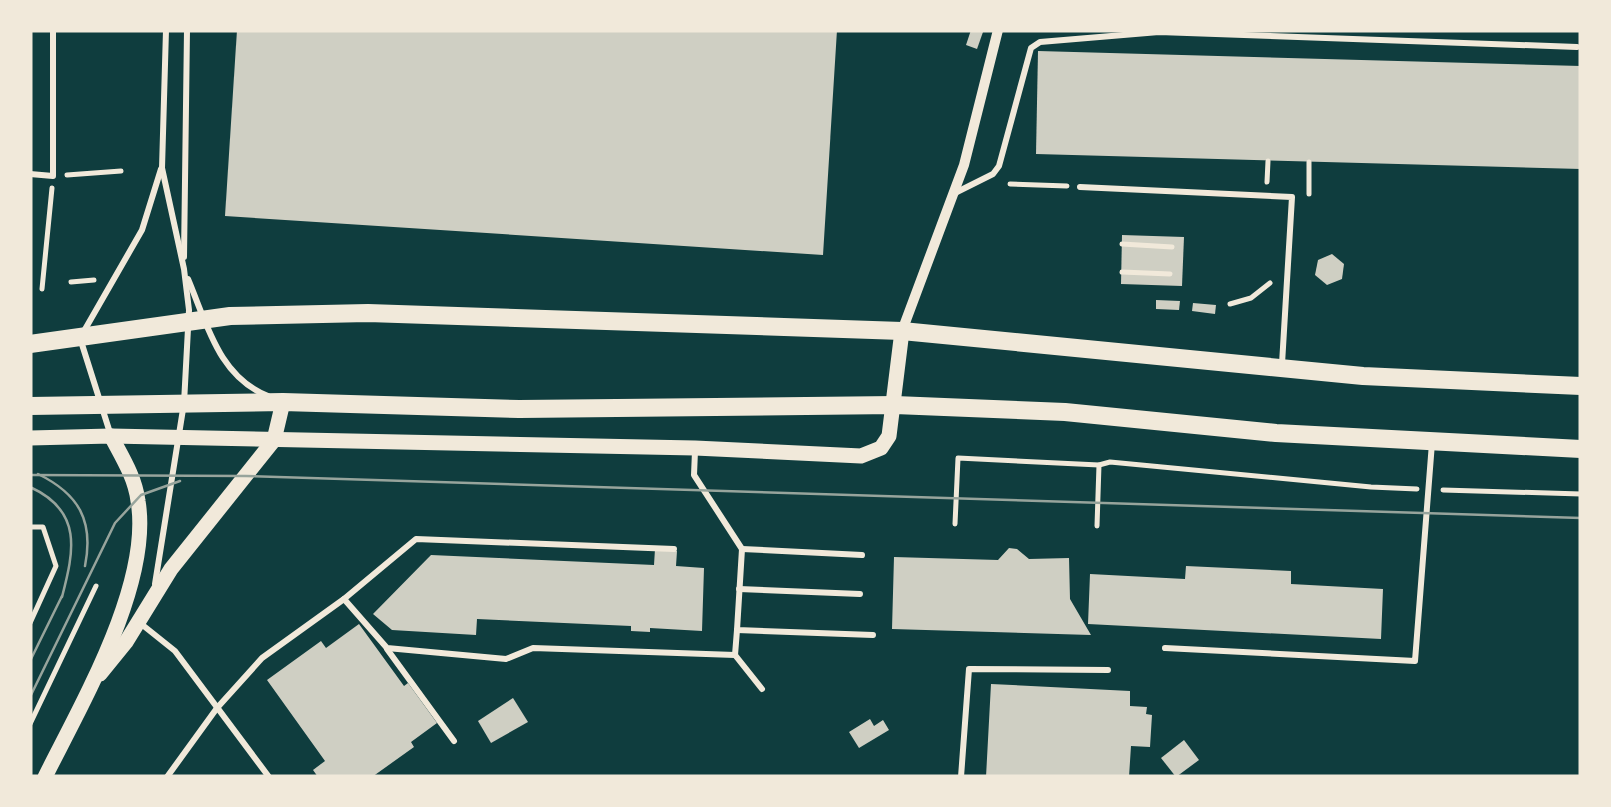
<svg xmlns="http://www.w3.org/2000/svg" width="1611" height="807" viewBox="0 0 1611 807" font-family="'Nunito Sans',sans-serif">
<style>
.building{fill:#cfcfc3}
.lines{fill:none;stroke-linecap:round;stroke-linejoin:round}
.path{stroke:#f1e9da;stroke-width:5}
.service{stroke:#f1e9da;stroke-width:6}
.minor{stroke:#f1e9da;stroke-width:10}
.tertiary{stroke:#f1e9da;stroke-width:15}
.primary{stroke:#f1e9da;stroke-width:18}
.tram{stroke:#97a49c;stroke-width:2.5}
</style>
<rect width="100%" height="100%" fill="#0f3d3e"/>
<g class="building">
<path d="M 237,30 L 837,30 L 823,255 L 225,216 Z"/>
<path d="M 971,30 L 983,32 L 977,49 L 966,45 Z"/>
<path d="M 1038,51 L 1581,66 L 1581,169 L 1036,154 Z"/>
<path d="M 1122,235 L 1184,237 L 1182,286 L 1121,284 Z"/>
<path d="M 1332,254 L 1344,264 L 1342,279 L 1327,285 L 1315,275 L 1318,260 Z"/>
<path d="M 1156,300 L 1180,301 L 1179,310 L 1156,309 Z"/>
<path d="M 1193,303 L 1216,305 L 1215,314 L 1192,311 Z"/>
<path d="M 1009,548 L 1017,549 L 1029,559 L 1069,558 L 1070,599 L 1091,635 L 892,629 L 894,557 L 998,560 Z"/>
<path d="M 655,549 L 677,551 L 676,566 L 704,568 L 702,631 L 650,628 L 650,632 L 631,631 L 631,626 L 477,619 L 476,635 L 392,630 L 373,614 L 431,555 L 654,565 Z"/>
<path d="M 1186,566 L 1291,571 L 1291,584 L 1383,589 L 1381,639 L 1088,624 L 1090,574 L 1185,579 Z"/>
<path d="M 359,624 L 404,686 L 408,683 L 437,723 L 411,742 L 414,747 L 372,777 L 318,777 L 313,770 L 325,761 L 267,680 L 321,641 L 326,648 Z"/>
<path d="M 991,684 L 1130,691 L 1130,706 L 1147,707 L 1146,714 L 1152,715 L 1150,747 L 1131,746 L 1129,777 L 986,777 Z"/>
<path d="M 513,698 L 528,722 L 491,743 L 478,721 Z"/>
<path d="M 870,719 L 874,726 L 883,720 L 889,730 L 859,748 L 849,732 Z"/>
<path d="M 1184,740 L 1199,760 L 1176,777 L 1161,758 Z"/>
</g>
<g class="lines">
<g class="path">
<path d="M 1309,162 L 1309,194"/>
<path d="M 67,175 L 121,171"/>
<path d="M 1267,182 L 1268,161"/>
<path d="M 1010,184 L 1067,186"/>
<path d="M 1122,244 L 1172,247"/>
<path d="M 1122,272 L 1170,274"/>
<path d="M 71,282 L 94,280"/>
<path d="M 42,289 L 52,188"/>
<path d="M 1230,304 L 1251,298 L 1270,283"/>
<path d="M 1443,490 L 1581,494"/>
<path d="M 955,524 L 958,458 L 1099,465 L 1110,462 L 1371,487 L 1417,489"/>
<path d="M 1097,526 L 1099,465"/>
<path d="M 30,527 L 43,527 L 56,566 L 30,623"/>
<path d="M 30,724 L 96,586"/>
</g>
<g class="service">
<path d="M 30,174 L 53,176 L 53,30"/>
<path d="M 1080,187 L 1292,197 L 1282,364"/>
<path d="M 955,193 L 993,174 L 999,166 L 1031,48 L 1040,42 L 1159,32 L 1577,47"/>
<path d="M 184,257 L 187,30"/>
<path d="M 188,279 C 207,324 219,377 268,396"/>
<path d="M 111,436 L 80,338 L 142,230 L 161,169"/>
<path d="M 695,451 L 694,475 L 742,549 L 737,630 L 873,635"/>
<path d="M 742,549 L 862,555"/>
<path d="M 155,584 L 184,403 L 189,310 L 184,269 L 162,168 L 166,30"/>
<path d="M 739,589 L 860,594"/>
<path d="M 344,599 L 387,648 L 506,659 L 533,648 L 735,655 L 762,689"/>
<path d="M 140,623 L 175,651 L 269,777"/>
<path d="M 1165,648 L 1415,661 L 1432,443"/>
<path d="M 387,649 L 454,741"/>
<path d="M 735,655 L 737,630"/>
<path d="M 167,777 L 217,708 L 262,658 L 344,599 L 416,539 L 674,549"/>
<path d="M 961,777 L 969,669 L 1108,670"/>
</g>
<path class="minor" d="M 902,331 L 964,165 L 998,30"/>
<g class="tertiary">
<path d="M 30,438 L 111,436 L 695,448 L 861,456 L 881,448 L 889,436 L 902,331"/>
<path d="M 100,674 L 126,642 L 171,569 L 274,440 L 283,402"/>
<path d="M 45,777 C 82,703 152,583 138,501 C 135,477 122,457 111,436"/>
</g>
<g class="primary">
<path d="M 30,344 L 230,316 L 368,313 L 902,331 L 1363,376 L 1581,386"/>
<path d="M 30,406 L 283,402 L 519,409 L 895,405 L 1065,412 L 1276,433 L 1581,449"/>
</g>
<g class="tram">
<path d="M 38,474 C 79,494 94,521 85,566"/>
<path d="M 30,475 L 246,476 L 1581,518"/>
<path d="M 30,487 C 83,511 74,551 62,597"/>
<path d="M 30,661 L 62,596"/>
<path d="M 30,697 L 115,523 L 141,495 L 180,481"/>
</g>
</g>
<rect width="1611" height="807" fill="none" stroke="#f1e9da" stroke-width="65"/>
</svg>
